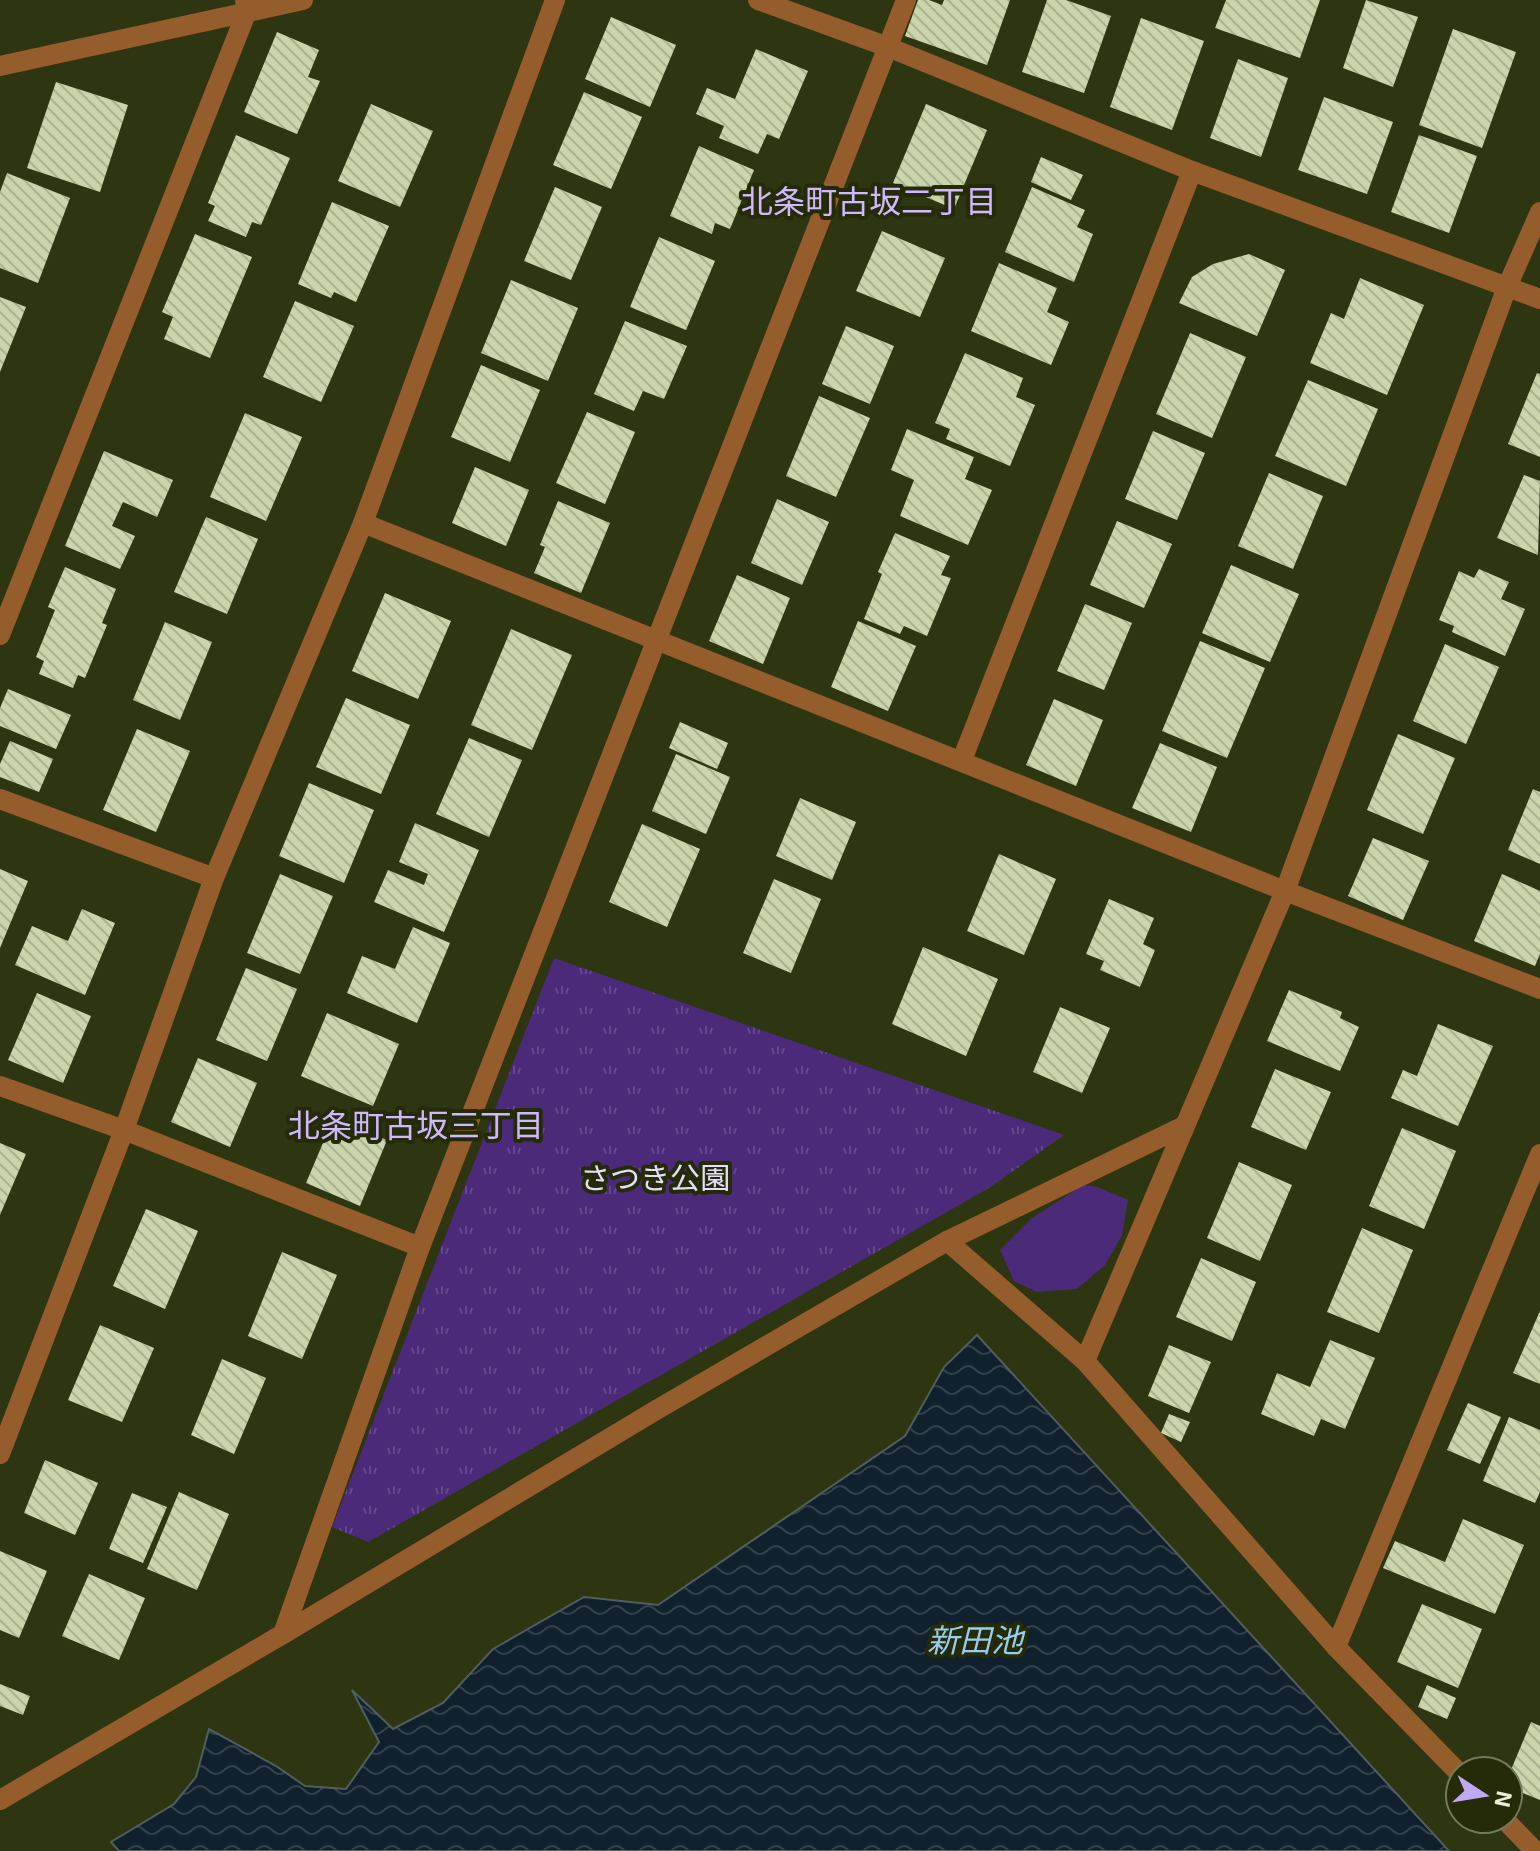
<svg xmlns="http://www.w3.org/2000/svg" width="1540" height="1851" viewBox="0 0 1540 1851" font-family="'Exo 2','Noto Sans JP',sans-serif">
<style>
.grass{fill:#4b2a7a}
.park{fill:url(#park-tufts)}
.water{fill:url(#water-waves);stroke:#515e60;stroke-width:2}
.building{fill:url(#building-back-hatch)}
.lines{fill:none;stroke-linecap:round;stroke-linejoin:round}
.minor{stroke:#955c2c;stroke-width:20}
.labels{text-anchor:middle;stroke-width:8;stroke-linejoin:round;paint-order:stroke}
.park-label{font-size:30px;fill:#e6def9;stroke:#242b06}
.neighbourhood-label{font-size:32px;fill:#cfb8ff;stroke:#242b06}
.water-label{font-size:32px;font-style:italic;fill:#98ccf1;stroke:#242b06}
</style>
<defs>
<pattern id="park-tufts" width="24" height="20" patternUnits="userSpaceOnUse" patternTransform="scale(2)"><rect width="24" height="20" fill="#4b2a7a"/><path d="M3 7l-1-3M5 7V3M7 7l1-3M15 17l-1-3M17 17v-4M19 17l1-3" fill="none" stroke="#65498c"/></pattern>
<pattern id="water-waves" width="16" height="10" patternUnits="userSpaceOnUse" patternTransform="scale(2)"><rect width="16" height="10" fill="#10202c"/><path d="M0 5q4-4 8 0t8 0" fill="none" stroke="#33414a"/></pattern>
<pattern id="building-back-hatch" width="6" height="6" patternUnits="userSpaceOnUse" patternTransform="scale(2)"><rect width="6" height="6" fill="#cbd5ac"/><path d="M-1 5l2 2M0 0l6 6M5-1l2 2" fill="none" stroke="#aab291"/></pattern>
</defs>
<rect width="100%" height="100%" fill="#2e3511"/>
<path class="grass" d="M 1083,1185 L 1098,1187 L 1128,1200 L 1122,1235 L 1105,1265 L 1077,1289 L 1037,1292 L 1014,1281 L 1000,1250 L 1032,1218 Z"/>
<path class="park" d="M 554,958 L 1064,1135 L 989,1188 L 368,1542 L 332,1527 Z"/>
<path class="water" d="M 977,1335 L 1449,1851 L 119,1851 L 111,1842 L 174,1804 L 196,1777 L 209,1729 L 276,1766 L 305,1786 L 346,1789 L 379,1742 L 352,1690 L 393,1729 L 443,1703 L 493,1649 L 584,1597 L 658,1605 L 905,1436 L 944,1367 Z"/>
<g class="building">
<path d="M 918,0 L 929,0 L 942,5 L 944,0 L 1010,0 L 987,65 L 905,36 Z"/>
<path d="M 1047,0 L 1066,0 L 1111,16 L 1084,93 L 1022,72 Z"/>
<path d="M 1226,0 L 1320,0 L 1300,58 L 1215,28 Z"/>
<path d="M 1366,0 L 1418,17 L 1393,87 L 1343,68 Z"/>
<path d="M 611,17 L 676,45 L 650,107 L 585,79 Z"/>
<path d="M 1141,18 L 1204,41 L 1172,130 L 1110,107 Z"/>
<path d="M 1453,29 L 1516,52 L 1482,148 L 1419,125 Z"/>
<path d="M 277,32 L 319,50 L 308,77 L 320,81 L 297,134 L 244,112 Z"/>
<path d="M 756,49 L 808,71 L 779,139 L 767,134 L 758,154 L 719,138 L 724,126 L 696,114 L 707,88 L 735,99 Z"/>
<path d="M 1238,59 L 1288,78 L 1261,157 L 1210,138 Z"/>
<path d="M 56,82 L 128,105 L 100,192 L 27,168 Z"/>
<path d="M 584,92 L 642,117 L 611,189 L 553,165 Z"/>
<path d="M 1324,97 L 1393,122 L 1367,194 L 1298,170 Z"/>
<path d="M 371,104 L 433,131 L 400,207 L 338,181 Z"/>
<path d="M 926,104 L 987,130 L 954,209 L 893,183 Z"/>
<path d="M 236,135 L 290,158 L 261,225 L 252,222 L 246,237 L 208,221 L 215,206 L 208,203 Z"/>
<path d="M 1419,135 L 1477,156 L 1449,233 L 1391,212 Z"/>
<path d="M 699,146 L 754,170 L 730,229 L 715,223 L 712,234 L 670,216 Z"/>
<path d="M 1041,157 L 1083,175 L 1071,200 L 1031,182 Z"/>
<path d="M 7,173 L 70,198 L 38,283 L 0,268 L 0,192 Z"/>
<path d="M 555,187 L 602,207 L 571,280 L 524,261 Z"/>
<path d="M 1032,187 L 1085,210 L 1077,227 L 1093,234 L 1074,282 L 1005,252 Z"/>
<path d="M 332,202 L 389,226 L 356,302 L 334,292 L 331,298 L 298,284 Z"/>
<path d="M 882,231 L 945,258 L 920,317 L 856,291 Z"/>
<path d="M 195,234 L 252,257 L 210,358 L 164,339 L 173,317 L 162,312 Z"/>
<path d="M 659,237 L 715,261 L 686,330 L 630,307 Z"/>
<path d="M 1249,254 L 1285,270 L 1257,336 L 1179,303 L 1192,277 L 1213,264 Z"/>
<path d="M 999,263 L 1057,288 L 1047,312 L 1069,322 L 1051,365 L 971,331 Z"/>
<path d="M 1360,278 L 1424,305 L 1387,395 L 1310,363 L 1331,313 L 1344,319 Z"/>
<path d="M 511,280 L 578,308 L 548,381 L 481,353 Z"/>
<path d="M 0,297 L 26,307 L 0,372 Z"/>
<path d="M 295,301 L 354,326 L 321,402 L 263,377 Z"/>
<path d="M 625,321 L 687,346 L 664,399 L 643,391 L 634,411 L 594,394 Z"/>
<path d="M 846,326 L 894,346 L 870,404 L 822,384 Z"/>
<path d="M 1190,333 L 1246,357 L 1212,438 L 1156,414 Z"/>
<path d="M 965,353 L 1023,378 L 1016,397 L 1035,405 L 1010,466 L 946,439 L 950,429 L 935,423 Z"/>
<path d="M 481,365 L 540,390 L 510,462 L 451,437 Z"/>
<path d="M 1537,373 L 1540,374 L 1540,457 L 1508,444 Z"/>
<path d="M 1308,380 L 1378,409 L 1346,486 L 1275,456 Z"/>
<path d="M 819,396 L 870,418 L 836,497 L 786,476 Z"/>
<path d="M 587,412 L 635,432 L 605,504 L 556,483 Z"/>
<path d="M 245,413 L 302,437 L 266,521 L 210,497 Z"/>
<path d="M 907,429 L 974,457 L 965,479 L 992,490 L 968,545 L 900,516 L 914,480 L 891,470 Z"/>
<path d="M 1153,431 L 1205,453 L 1177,520 L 1125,499 Z"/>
<path d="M 104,451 L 173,480 L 157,517 L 123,502 L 112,526 L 135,536 L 120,569 L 65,546 Z"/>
<path d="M 475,467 L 529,490 L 506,546 L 452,523 Z"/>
<path d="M 1269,473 L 1323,496 L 1293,569 L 1238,546 Z"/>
<path d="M 1524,475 L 1540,481 L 1538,555 L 1497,538 Z"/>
<path d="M 777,499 L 829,522 L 802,585 L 751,563 Z"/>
<path d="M 558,501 L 610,523 L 581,593 L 534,573 L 545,547 L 540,545 Z"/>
<path d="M 206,517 L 258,539 L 227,614 L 174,592 Z"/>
<path d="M 1117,521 L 1172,544 L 1144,608 L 1090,585 Z"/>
<path d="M 895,533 L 950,556 L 941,575 L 951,578 L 927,636 L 904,626 L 900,634 L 864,619 L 882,574 L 878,572 Z"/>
<path d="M 1231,565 L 1299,594 L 1270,662 L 1202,633 Z"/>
<path d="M 65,567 L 116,589 L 102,623 L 107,625 L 85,678 L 78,675 L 73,688 L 39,674 L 44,661 L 36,657 L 55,610 L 48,607 Z"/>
<path d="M 1479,569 L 1509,582 L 1501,599 L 1525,609 L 1505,656 L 1452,632 L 1454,626 L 1439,620 L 1459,571 L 1474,578 Z"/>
<path d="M 737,575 L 790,598 L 763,664 L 709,641 Z"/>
<path d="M 385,593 L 451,621 L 418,699 L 352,671 Z"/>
<path d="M 1085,604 L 1132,623 L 1104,690 L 1057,671 Z"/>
<path d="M 858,621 L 916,646 L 888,711 L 831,687 Z"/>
<path d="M 165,622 L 212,642 L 180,720 L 133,700 Z"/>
<path d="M 511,629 L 572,655 L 532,750 L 471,725 Z"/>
<path d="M 1200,641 L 1265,668 L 1227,758 L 1162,731 Z"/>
<path d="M 1445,644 L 1499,667 L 1466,744 L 1413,721 Z"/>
<path d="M 8,689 L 71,715 L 56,749 L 0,726 L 0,708 Z"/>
<path d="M 346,698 L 410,725 L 381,794 L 316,767 Z"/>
<path d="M 1054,699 L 1103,720 L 1076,786 L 1026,765 Z"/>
<path d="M 680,722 L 728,743 L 717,769 L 669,748 Z"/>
<path d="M 137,729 L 190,751 L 156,832 L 103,810 Z"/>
<path d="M 1398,734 L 1455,758 L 1423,834 L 1367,810 Z"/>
<path d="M 469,738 L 522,760 L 489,837 L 436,814 Z"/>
<path d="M 10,741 L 53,759 L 39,792 L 0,777 L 0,764 Z"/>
<path d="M 1160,743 L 1217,767 L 1191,832 L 1132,808 Z"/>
<path d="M 676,754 L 730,777 L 706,834 L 652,811 Z"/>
<path d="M 309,783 L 374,810 L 344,883 L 279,856 Z"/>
<path d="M 1533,789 L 1540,792 L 1540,864 L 1508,850 Z"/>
<path d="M 800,798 L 856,822 L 832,880 L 776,856 Z"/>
<path d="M 415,823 L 479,850 L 444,932 L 374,902 L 388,870 L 424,885 L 428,874 L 399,862 Z"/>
<path d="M 642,824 L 700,849 L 667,927 L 609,902 Z"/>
<path d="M 1373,838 L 1429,861 L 1403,920 L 1348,896 Z"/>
<path d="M 999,854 L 1056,879 L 1024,955 L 967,931 Z"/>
<path d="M 0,869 L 28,881 L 0,948 Z"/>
<path d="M 280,874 L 333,896 L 300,974 L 247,953 Z"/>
<path d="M 1502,874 L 1540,891 L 1540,954 L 1535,966 L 1474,941 Z"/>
<path d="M 774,879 L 821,899 L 791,973 L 743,953 Z"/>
<path d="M 1109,899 L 1154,918 L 1143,944 L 1155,950 L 1140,987 L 1100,970 L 1104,961 L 1086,954 Z"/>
<path d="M 82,909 L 115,923 L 85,995 L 15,965 L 32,926 L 68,941 Z"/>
<path d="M 413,927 L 450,943 L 417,1023 L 347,993 L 362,956 L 395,969 Z"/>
<path d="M 923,947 L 998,979 L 966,1056 L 892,1024 Z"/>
<path d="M 246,968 L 297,989 L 267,1061 L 216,1040 Z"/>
<path d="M 1289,990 L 1342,1012 L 1340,1018 L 1359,1027 L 1340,1071 L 1267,1041 Z"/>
<path d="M 37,993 L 91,1016 L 63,1083 L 8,1060 Z"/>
<path d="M 1060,1007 L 1110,1028 L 1082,1093 L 1033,1072 Z"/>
<path d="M 327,1013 L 399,1044 L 373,1106 L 301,1076 Z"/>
<path d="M 1438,1024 L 1493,1046 L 1458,1126 L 1391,1098 L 1403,1070 L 1417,1076 Z"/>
<path d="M 198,1058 L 257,1083 L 230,1147 L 171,1122 Z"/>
<path d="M 1275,1069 L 1331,1092 L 1306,1150 L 1251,1127 Z"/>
<path d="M 334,1117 L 387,1140 L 360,1206 L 306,1183 Z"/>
<path d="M 1402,1128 L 1456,1151 L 1424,1229 L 1369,1206 Z"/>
<path d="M 0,1143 L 26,1154 L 0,1215 Z"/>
<path d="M 1239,1162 L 1292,1185 L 1260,1261 L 1207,1238 Z"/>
<path d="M 146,1209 L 198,1231 L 165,1309 L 113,1286 Z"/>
<path d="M 1362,1228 L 1413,1250 L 1379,1333 L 1327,1312 Z"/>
<path d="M 282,1252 L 337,1275 L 302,1359 L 248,1336 Z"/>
<path d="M 1201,1258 L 1256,1282 L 1232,1341 L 1176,1317 Z"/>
<path d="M 1540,1311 L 1540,1384 L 1513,1373 Z"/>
<path d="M 100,1325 L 154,1348 L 122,1422 L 68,1400 Z"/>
<path d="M 1330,1340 L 1375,1358 L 1345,1429 L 1321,1419 L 1314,1436 L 1261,1414 L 1277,1373 L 1310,1387 Z"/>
<path d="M 1169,1345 L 1211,1362 L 1189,1413 L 1148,1396 Z"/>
<path d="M 222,1359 L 266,1378 L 234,1454 L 191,1435 Z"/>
<path d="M 1468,1403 L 1501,1417 L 1480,1464 L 1447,1450 Z"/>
<path d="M 1169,1414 L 1190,1422 L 1181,1442 L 1161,1433 Z"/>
<path d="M 1509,1417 L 1540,1430 L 1540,1492 L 1535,1503 L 1483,1481 Z"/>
<path d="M 45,1460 L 98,1483 L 75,1535 L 24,1513 Z"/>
<path d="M 179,1492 L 229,1514 L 197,1590 L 147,1569 Z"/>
<path d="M 132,1493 L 167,1507 L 143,1563 L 109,1549 Z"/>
<path d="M 1463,1519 L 1524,1545 L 1495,1614 L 1383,1568 L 1395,1541 L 1445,1562 Z"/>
<path d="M 0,1551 L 47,1571 L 19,1638 L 0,1630 Z"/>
<path d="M 89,1574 L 145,1598 L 119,1660 L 62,1636 Z"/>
<path d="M 1422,1604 L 1482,1629 L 1458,1688 L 1397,1662 Z"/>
<path d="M 0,1684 L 30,1696 L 23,1715 L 0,1706 Z"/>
<path d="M 1427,1685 L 1456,1698 L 1447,1719 L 1418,1707 Z"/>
<path d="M 1531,1722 L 1540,1726 L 1540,1800 L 1508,1787 L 1508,1777 Z"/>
</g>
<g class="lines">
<g class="minor">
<path d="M 758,0 L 888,47 L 1192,171 L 1540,299"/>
<path d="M 0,66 L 303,0"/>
<path d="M 363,523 L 1285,891 L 1540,989"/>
<path d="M 0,635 L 247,11 L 245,0"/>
<path d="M 962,760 L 1192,171"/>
<path d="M 0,799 L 214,878"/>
<path d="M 0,1086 L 124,1130 L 420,1247"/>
<path d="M 947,1241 L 1085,1361 L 1336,1647 L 1460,1774"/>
<path d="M 1085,1361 L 1285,891 L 1507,287 L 1540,212"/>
<path d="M 0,1454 L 124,1130 L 214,878 L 363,523 L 555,0"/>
<path d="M 283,1634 L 420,1247 L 906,0"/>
<path d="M 1336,1647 L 1540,1154"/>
<path d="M 0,1800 L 283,1634 L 658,1409 L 947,1241 L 1184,1126"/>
<path d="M 1504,1819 L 1535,1851"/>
</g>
</g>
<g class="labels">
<g class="park-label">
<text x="655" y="1189">さつき公園</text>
</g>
<g class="neighbourhood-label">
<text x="869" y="213">北条町古坂二丁目</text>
<text x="416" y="1137">北条町古坂三丁目</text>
</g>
<g class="water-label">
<text x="975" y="1652">新田池</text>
</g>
</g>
<g transform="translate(1484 1795) rotate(102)"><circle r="38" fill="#242b06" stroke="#73795b" stroke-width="2"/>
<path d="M0-6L14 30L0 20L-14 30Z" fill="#c1a8f3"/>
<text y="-12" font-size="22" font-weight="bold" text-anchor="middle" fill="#e9eeda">N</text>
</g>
</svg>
